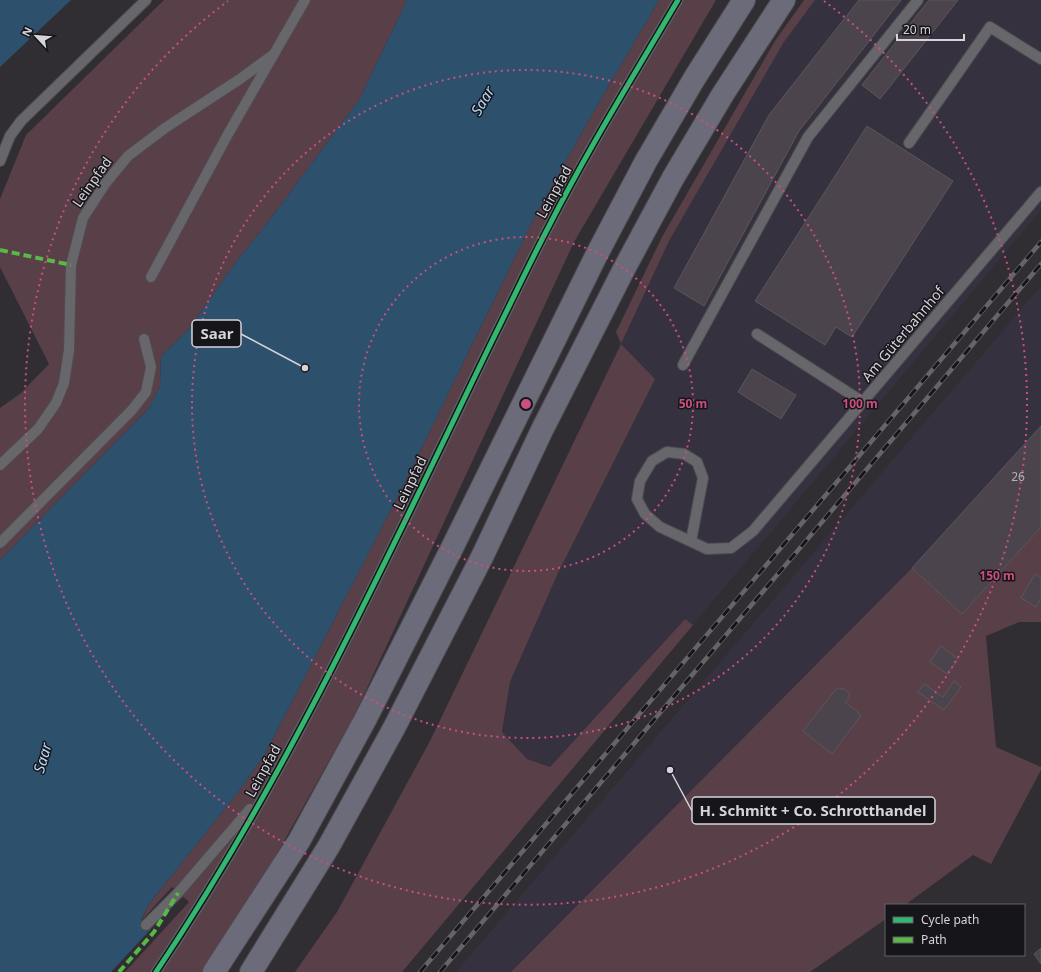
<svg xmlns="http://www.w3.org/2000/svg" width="1041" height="972" viewBox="0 0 1041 972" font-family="'Noto Sans',sans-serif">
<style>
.built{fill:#36313f}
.green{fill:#593f48}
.water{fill:#2d506c}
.building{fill:#4b444c;stroke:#5a575b}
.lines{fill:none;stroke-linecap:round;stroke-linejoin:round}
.lane-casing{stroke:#4e4c50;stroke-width:12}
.highway-casing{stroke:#4e4c50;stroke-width:24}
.lane{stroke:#67666a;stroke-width:10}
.highway{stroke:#6c6b79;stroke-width:22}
.rail-casing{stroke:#666468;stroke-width:4.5}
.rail{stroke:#161519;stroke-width:3;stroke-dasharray:9;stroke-linecap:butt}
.quiet{stroke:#58b947;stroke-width:4;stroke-dasharray:8 4;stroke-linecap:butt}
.cycleway-casing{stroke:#161519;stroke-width:8}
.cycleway{stroke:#33b770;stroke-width:5}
.ring{fill:none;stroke:#c85081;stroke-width:2;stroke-dasharray:2 4}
.labels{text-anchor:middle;stroke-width:3;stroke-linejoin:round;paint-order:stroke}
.number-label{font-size:12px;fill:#b3afb6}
.street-label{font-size:14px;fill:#d6d3da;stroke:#161519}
.water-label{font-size:15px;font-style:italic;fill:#b4d8f8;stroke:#161519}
.centre{fill:#c85081;stroke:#161519;stroke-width:2}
.ring-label{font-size:12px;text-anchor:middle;font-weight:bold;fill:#c85081;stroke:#161519;stroke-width:3;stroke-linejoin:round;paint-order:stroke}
.leader{fill:none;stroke:#d6d3da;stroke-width:1.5}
.callout-dot{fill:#d6d3da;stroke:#161519;stroke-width:1.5}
.callout{fill:#161519;stroke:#d6d3da;stroke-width:1.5}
.callout-label{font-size:15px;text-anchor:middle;font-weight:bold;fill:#d6d3da}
</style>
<rect width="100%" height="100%" fill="#302e33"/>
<g class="built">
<path d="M 815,0 L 1041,0 L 1041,210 L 693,625 L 685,619 L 550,767 L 527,759 L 502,732 L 510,682 L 558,573 L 655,379 L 621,344 L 669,241 L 784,42 Z"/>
<path d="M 1041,286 L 1041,527 L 962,614 L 912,568 L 511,972 L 456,972 Z"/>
</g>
<g class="green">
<path d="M 164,0 L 407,0 L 359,100 L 271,218 L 230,270 L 189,329 L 161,356 L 160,386 L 149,408 L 0,560 L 0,408 L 21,393 L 49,364 L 0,267 L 0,199 L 26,135 Z"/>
<path d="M 659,0 L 716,0 L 574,242 L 354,716 L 232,934 L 204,972 L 125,972 L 189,902 L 172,887 L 141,921 L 149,904 L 239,791 L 265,754 L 401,490 L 534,218 L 594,111 Z"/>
<path d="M 804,0 L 815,0 L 784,42 L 669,241 L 621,344 L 655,379 L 558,573 L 510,682 L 502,732 L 527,759 L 550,767 L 685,619 L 693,625 L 402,972 L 295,972 L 337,912 L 430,741 L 621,344 L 616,332 L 662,237 L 775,41 Z"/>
<path d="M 1041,527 L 1041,622 L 1019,622 L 986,636 L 996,747 L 1041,767 L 1041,770 L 991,864 L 973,855 L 905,905 L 886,905 L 886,919 L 810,972 L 511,972 L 912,568 L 962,614 Z"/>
</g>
<g class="water">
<path d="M 0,0 L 71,0 L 0,67 Z"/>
<path d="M 407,0 L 659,0 L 594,111 L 534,218 L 401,490 L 265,754 L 239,791 L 149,904 L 141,920 L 151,929 L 111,972 L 0,972 L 0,560 L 149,408 L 160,386 L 161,356 L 189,329 L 230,270 L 271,218 L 359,100 Z"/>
</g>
<g class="building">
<path d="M 859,0 L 901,0 L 799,131 L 704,306 L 674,288 L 769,115 Z"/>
<path d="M 929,0 L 958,0 L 880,99 L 862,85 Z"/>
<path d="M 867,126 L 953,181 L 852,337 L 836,327 L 825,345 L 755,301 Z"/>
<path d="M 752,369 L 796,395 L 781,419 L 738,392 Z"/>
<path d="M 1041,426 L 1041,527 L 962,614 L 912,568 Z"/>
<path d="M 1035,574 L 1041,578 L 1041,598 L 1036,607 L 1021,598 Z"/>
<path d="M 941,646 L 958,659 L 947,674 L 930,662 Z"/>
<path d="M 954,681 L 961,687 L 944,710 L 918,692 L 924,684 L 943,697 Z"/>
<path d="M 837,688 L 844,689 L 849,693 L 849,698 L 845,702 L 861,715 L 832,754 L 803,731 Z"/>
<path d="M 1041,948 L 1041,964 L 1034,954 Z"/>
</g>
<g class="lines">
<g class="lane-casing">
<g id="lane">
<path d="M 909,143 L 990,27 L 1041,59"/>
<path d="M 0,161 L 10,136 L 21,121 L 146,0"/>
<path d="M 151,277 L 228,134 L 305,0"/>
<path d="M 757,334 L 863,402"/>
<path d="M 683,365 L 808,137 L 918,0"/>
<path d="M 0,465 L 38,429 L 56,403 L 64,383 L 69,350 L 71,265 L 83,218 L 105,184 L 128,156 L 165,128 L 240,79 L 274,54"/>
<path d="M 691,541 L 703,478 L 697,462 L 684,454 L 667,452 L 652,461 L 640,481 L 637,499 L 645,514 L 660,527 L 707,549 L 731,548 L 753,531 L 1041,192"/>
<path d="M 0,543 L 132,410 L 146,392 L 151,367 L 144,339"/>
<path d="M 146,925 L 178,893 L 250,809"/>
<path d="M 156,972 C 289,774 388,555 492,341 C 511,303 529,264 549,226 C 588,149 634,75 678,0"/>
</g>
</g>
<g class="highway-casing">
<g id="highway">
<path d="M 214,972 L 299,841 L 365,720 L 454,544 L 597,254 L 646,161 L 694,79 L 744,0"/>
<path d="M 251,972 L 329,846 L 394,728 L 483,555 L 542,430 L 624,269 L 673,178 L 723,94 L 784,0"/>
</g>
</g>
<use href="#lane" class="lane"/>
<use href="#highway" class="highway"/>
<g class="rail-casing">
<g id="rail">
<path d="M 420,972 L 1041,242"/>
<path d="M 440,972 L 1041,264"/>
</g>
</g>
<use href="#rail" class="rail"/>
<g class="quiet">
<path d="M 0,250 L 71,265"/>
<path d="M 119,972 L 154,932 L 178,893"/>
</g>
<g class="cycleway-casing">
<path id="cycleway" d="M 156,972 C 289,774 388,555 492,341 C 511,303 529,264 549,226 C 588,149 634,75 678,0"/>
</g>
<use href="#cycleway" class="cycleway"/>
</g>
<g class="ring">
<circle cx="526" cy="404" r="167"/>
<circle cx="526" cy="404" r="334"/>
<path d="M824 1A501 501 0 1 1 228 1"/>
</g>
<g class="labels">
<g class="number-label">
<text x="1018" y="481">26</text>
</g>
<g class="street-label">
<text transform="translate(92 182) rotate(-55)" y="5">Leinpfad</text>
<text transform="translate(554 192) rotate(-61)" y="5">Leinpfad</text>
<text transform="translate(903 334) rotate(-50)" y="5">Am Güterbahnhof</text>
<text transform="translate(410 483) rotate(-64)" y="5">Leinpfad</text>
<text transform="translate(263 771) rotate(-61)" y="5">Leinpfad</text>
</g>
<g class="water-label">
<text transform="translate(483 101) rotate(-59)" y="5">Saar</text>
<text transform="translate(43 758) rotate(-74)" y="5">Saar</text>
</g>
</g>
<circle cx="526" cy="404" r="6" class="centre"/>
<g class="ring-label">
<text x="693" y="408">50 m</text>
<text x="860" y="408">100 m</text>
<text x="997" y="580">150 m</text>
</g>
<path class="leader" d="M305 368L241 334M670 770L692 811"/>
<g class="callout-dot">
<circle cx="305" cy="368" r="4"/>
<circle cx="670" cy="770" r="4"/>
</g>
<g class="callout">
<rect x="192" y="320" width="49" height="27" rx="4"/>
<rect x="692" y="797" width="243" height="27" rx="4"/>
</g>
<g class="callout-label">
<text x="217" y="339">Saar</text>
<text x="813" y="816">H. Schmitt + Co. Schrotthandel</text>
</g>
<rect x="885" y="904" width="140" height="52" fill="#161519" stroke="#636166"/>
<rect x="893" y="917" width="20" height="6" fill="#33b770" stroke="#636166"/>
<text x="921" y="924" font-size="12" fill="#d6d3da">Cycle path</text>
<rect x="893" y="937" width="20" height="6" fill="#58b947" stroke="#636166"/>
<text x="921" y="944" font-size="12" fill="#d6d3da">Path</text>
<g transform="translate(36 36) rotate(296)" stroke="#161519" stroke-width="3" paint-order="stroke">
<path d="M0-3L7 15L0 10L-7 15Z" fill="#d6d3da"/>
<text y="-6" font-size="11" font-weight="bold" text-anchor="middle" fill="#d6d3da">N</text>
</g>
<path d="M897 34v6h67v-6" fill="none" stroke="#d6d3da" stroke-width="2"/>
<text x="903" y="34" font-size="12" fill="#d6d3da" stroke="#161519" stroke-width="3" paint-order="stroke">20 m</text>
</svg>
